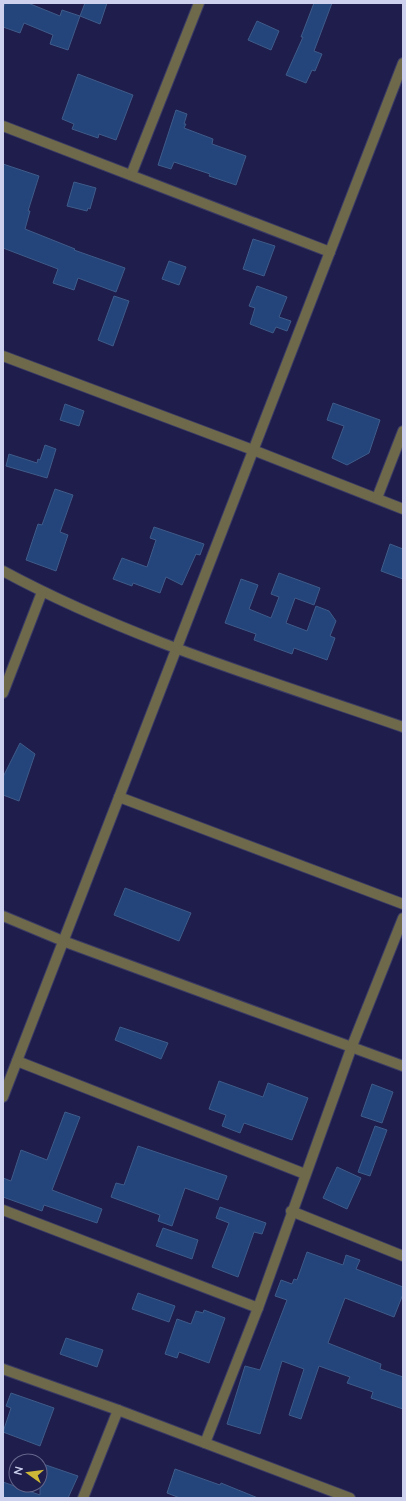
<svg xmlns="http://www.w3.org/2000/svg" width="406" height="1501" viewBox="0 0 406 1501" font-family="Lato,sans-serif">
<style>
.building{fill:#23457b;stroke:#3f5b89}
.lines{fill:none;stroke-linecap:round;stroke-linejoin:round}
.minor-casing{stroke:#3a3a65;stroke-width:12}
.minor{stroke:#6e694b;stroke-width:10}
</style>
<rect width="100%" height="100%" fill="#1e1d4b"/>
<g class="building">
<path d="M 5,3 L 28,3 L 60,16 L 62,10 L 80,16 L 68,50 L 50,44 L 53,35 L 24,23 L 20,33 L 3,27 L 3,9 Z"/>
<path d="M 85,3 L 107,3 L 100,24 L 80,16 Z"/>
<path d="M 314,3 L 332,3 L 314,51 L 322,54 L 315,71 L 312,70 L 306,83 L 286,75 L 303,37 L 301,37 Z"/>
<path d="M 257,21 L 279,31 L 271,50 L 248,40 Z"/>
<path d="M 78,74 L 133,95 L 116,140 L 99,134 L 98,138 L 72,129 L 74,124 L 62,119 Z"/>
<path d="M 176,110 L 187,114 L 184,124 L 186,124 L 184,128 L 213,139 L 212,144 L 246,156 L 236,185 L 209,176 L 210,174 L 174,162 L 171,169 L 158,165 Z"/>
<path d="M 3,164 L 39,176 L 28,211 L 30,211 L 25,229 L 75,249 L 74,250 L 125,268 L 116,292 L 78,278 L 74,290 L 53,283 L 58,269 L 3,248 Z"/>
<path d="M 74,182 L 96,188 L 90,209 L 88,208 L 87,211 L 67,206 Z"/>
<path d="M 253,239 L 275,246 L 264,276 L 243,269 Z"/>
<path d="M 169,261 L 186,267 L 179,285 L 162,279 Z"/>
<path d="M 257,286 L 287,297 L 279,317 L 291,321 L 287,331 L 276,327 L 273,333 L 250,324 L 255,308 L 249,306 Z"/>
<path d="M 114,296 L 129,301 L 113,346 L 98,340 Z"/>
<path d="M 333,403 L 380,420 L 369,453 L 347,465 L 332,458 L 344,426 L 327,420 Z"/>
<path d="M 65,404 L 84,411 L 79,426 L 60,420 Z"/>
<path d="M 45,445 L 56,449 L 47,478 L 6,466 L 9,454 L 37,463 L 38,459 L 40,460 Z"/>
<path d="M 55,489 L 73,495 L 60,532 L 68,535 L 56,571 L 26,560 L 38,524 L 42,525 Z"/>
<path d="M 154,527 L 204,544 L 200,555 L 196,554 L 182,585 L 166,577 L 160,593 L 133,583 L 132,586 L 113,579 L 122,558 L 147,567 L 156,540 L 150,538 Z"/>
<path d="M 390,544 L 403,549 L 403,579 L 381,571 Z"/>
<path d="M 279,573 L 320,588 L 314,605 L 295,598 L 286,623 L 307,631 L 316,606 L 329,611 L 336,621 L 330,636 L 335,638 L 327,660 L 294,648 L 292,654 L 254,640 L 256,634 L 225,623 L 241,579 L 258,585 L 249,609 L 271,618 L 279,597 L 271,594 Z"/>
<path d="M 20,743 L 35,754 L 19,801 L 3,795 L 3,777 Z"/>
<path d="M 125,888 L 191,913 L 179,941 L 114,915 Z"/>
<path d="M 120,1027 L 168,1043 L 161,1059 L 115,1040 Z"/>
<path d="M 219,1081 L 263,1097 L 268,1083 L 308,1098 L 292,1140 L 244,1123 L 240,1133 L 222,1126 L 226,1115 L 209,1109 Z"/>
<path d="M 372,1084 L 393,1092 L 382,1123 L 361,1116 Z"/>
<path d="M 65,1112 L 80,1117 L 52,1190 L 102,1209 L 97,1223 L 44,1205 L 42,1211 L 3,1197 L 3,1178 L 11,1181 L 21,1150 L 47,1160 Z"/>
<path d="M 375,1126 L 387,1130 L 370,1176 L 358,1172 Z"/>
<path d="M 138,1146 L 227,1176 L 218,1200 L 185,1188 L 172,1226 L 158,1221 L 160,1215 L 111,1197 L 116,1183 L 124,1185 Z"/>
<path d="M 337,1167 L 361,1178 L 347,1209 L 323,1198 Z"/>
<path d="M 220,1207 L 266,1223 L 262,1234 L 254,1232 L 238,1277 L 212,1267 L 229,1223 L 216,1218 Z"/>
<path d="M 163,1228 L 198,1240 L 192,1259 L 156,1246 Z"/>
<path d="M 307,1252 L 343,1265 L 346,1255 L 360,1260 L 356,1269 L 403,1287 L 403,1294 L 394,1317 L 345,1298 L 328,1343 L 381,1364 L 380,1369 L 403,1377 L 403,1409 L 371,1398 L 373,1392 L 347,1383 L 350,1377 L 319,1366 L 301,1419 L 289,1415 L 304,1369 L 282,1361 L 260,1434 L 227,1424 L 245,1366 L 260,1370 L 287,1300 L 275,1296 L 281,1280 L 292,1284 L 294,1279 L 297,1280 Z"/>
<path d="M 138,1293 L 175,1306 L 169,1322 L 132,1309 Z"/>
<path d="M 204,1310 L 225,1318 L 209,1363 L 179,1352 L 177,1358 L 165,1354 L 177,1319 L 191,1324 L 196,1311 L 203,1313 Z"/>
<path d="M 66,1338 L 103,1350 L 97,1367 L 60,1354 Z"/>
<path d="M 11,1393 L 54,1408 L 40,1446 L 3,1432 L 11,1408 L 6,1406 Z"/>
<path d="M 40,1463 L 78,1476 L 68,1498 L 3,1498 L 3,1482 L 40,1495 Z"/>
<path d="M 175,1469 L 220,1485 L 221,1483 L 258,1498 L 180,1498 L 167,1493 Z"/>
</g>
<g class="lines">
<g class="minor-casing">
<g id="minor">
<path d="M 3,126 L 330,252"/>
<path d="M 131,175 L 199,3"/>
<path d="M 3,356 L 253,450 L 403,509"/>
<path d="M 377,498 L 403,431"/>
<path d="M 3,571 C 129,639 268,680 403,727"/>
<path d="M 3,693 L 42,592"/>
<path d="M 119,797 L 403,904"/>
<path d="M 3,916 L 63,941 L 403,1066"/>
<path d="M 17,1061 L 305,1174"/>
<path d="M 3,1097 L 403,63"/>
<path d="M 3,1210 L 258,1308"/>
<path d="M 291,1211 L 403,1256"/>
<path d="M 3,1369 L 118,1410 L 350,1498"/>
<path d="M 205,1443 L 258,1308 L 352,1046 L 403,918"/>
<path d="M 83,1498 L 118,1410"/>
</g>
</g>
<use href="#minor" class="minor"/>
</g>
<rect width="406" height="1501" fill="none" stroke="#cdd1ee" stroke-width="8"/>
<g transform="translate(28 1473) rotate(284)"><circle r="19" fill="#1e1d4b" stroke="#64658c"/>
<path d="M0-3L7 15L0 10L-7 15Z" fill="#ceb837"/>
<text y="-6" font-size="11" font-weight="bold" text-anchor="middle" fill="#cdd1ee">N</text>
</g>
</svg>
